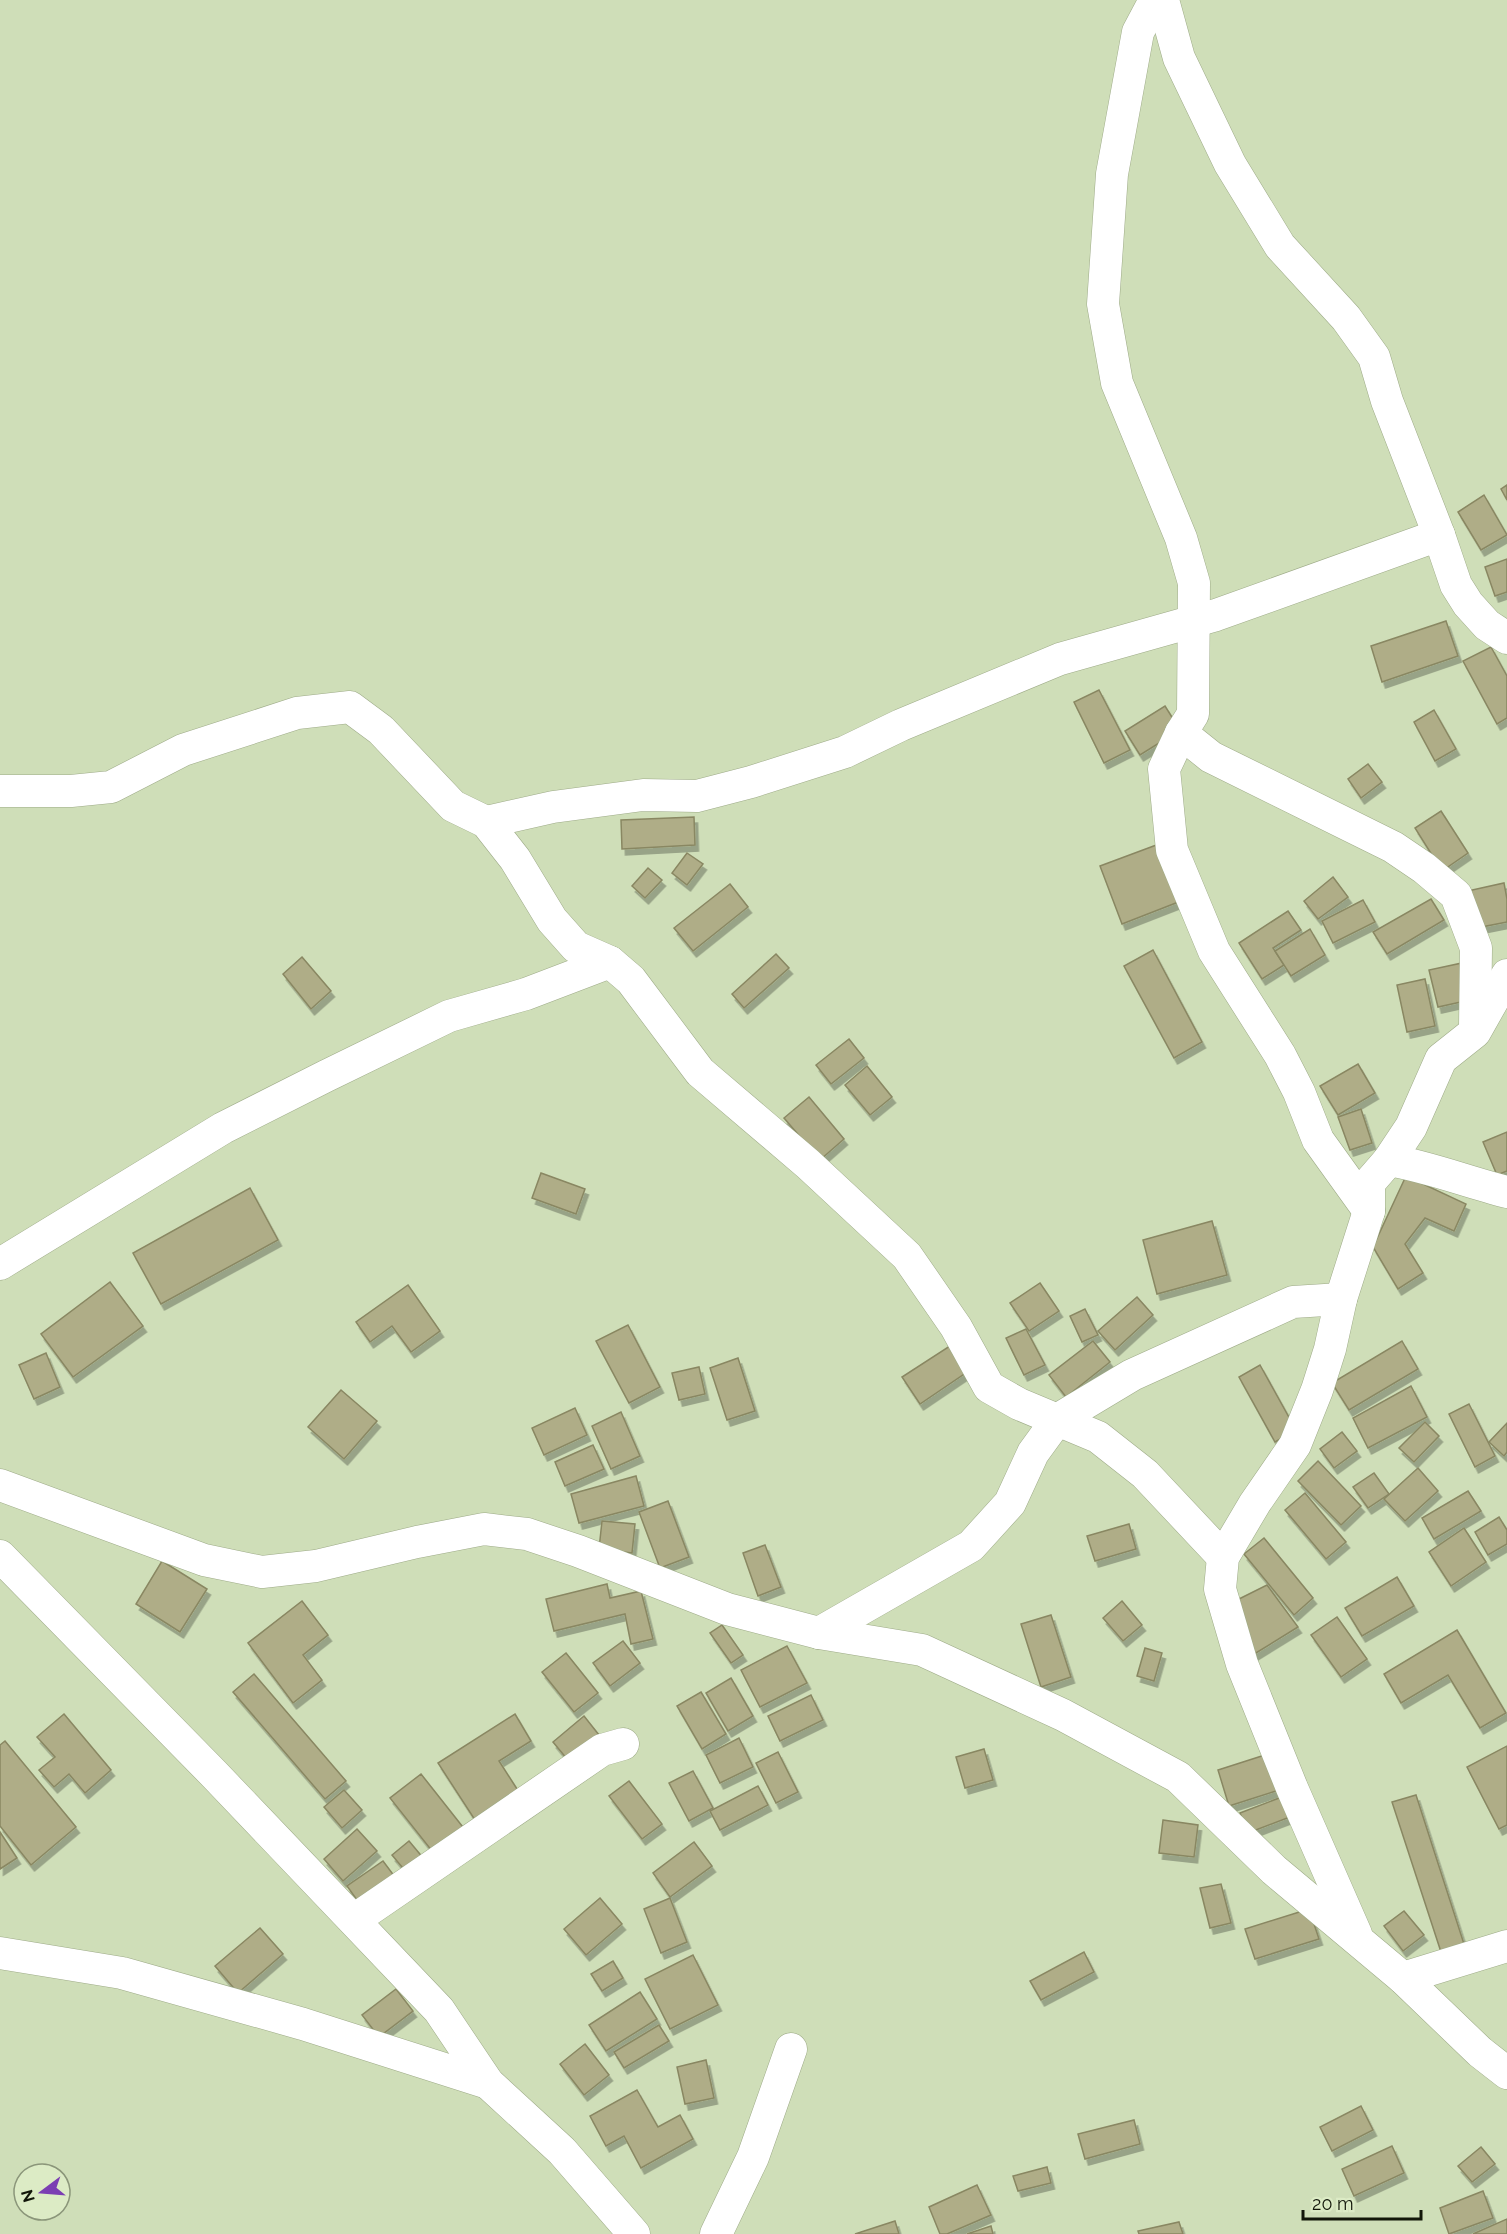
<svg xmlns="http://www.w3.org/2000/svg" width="1507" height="2234" viewBox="0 0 1507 2234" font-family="Raleway,sans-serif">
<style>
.building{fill:#afad87;stroke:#898762;stroke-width:1.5;filter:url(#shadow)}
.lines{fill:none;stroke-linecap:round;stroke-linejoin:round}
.street-casing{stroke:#9eab88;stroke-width:33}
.street{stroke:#fff;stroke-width:32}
</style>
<defs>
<filter id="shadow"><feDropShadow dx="3.5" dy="6" stdDeviation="0" flood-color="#0004"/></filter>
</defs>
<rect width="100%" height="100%" fill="#cfdeb8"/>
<g class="building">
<path d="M 1507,485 L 1507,500 L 1501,489 Z"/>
<path d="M 1484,495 L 1507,535 L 1481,550 L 1458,512 Z"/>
<path d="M 1507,559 L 1507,592 L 1495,596 L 1485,567 Z"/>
<path d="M 1446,621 L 1458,656 L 1382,682 L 1371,646 Z"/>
<path d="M 1491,647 L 1507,676 L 1507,718 L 1497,724 L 1463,661 Z"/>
<path d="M 1099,690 L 1130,750 L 1104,763 L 1074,702 Z"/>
<path d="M 1165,706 L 1180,730 L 1140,755 L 1125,731 Z"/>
<path d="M 1434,710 L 1456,749 L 1435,761 L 1414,722 Z"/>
<path d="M 1368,764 L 1382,782 L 1361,798 L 1348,779 Z"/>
<path d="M 1441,811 L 1468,853 L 1442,871 L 1415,828 Z"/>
<path d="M 694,817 L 695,845 L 622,849 L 621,820 Z"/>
<path d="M 1159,844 L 1181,901 L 1122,924 L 1100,866 Z"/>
<path d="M 687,853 L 703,864 L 687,885 L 672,873 Z"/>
<path d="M 648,868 L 662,880 L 645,898 L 632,886 Z"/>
<path d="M 1333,877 L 1348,897 L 1318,919 L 1304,901 Z"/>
<path d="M 1504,883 L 1507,899 L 1507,922 L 1471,929 L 1463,892 Z"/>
<path d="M 730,884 L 748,907 L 693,951 L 674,928 Z"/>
<path d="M 1431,899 L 1444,920 L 1387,954 L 1373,932 Z"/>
<path d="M 1363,900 L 1375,922 L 1333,943 L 1322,921 Z"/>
<path d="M 1288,911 L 1301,930 L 1273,948 L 1284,965 L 1262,979 L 1239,943 Z"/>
<path d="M 1310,929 L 1325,955 L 1291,976 L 1275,951 Z"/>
<path d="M 1153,950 L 1202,1042 L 1174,1058 L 1124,966 Z"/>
<path d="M 776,954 L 789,968 L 744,1008 L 732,994 Z"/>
<path d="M 302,957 L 331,991 L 311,1009 L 283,974 Z"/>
<path d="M 1462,963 L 1470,1000 L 1438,1007 L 1429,970 Z"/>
<path d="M 1425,979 L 1435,1026 L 1407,1032 L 1397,985 Z"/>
<path d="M 849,1039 L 864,1058 L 831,1084 L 816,1065 Z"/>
<path d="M 1358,1064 L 1375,1093 L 1338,1115 L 1320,1086 Z"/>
<path d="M 867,1066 L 892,1097 L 870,1115 L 845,1085 Z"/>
<path d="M 809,1097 L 844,1139 L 820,1160 L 784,1118 Z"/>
<path d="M 1361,1109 L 1372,1143 L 1350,1150 L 1338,1117 Z"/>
<path d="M 1507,1132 L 1507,1171 L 1497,1175 L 1483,1142 Z"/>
<path d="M 541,1173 L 585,1189 L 576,1214 L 532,1198 Z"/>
<path d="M 1406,1176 L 1466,1204 L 1454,1231 L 1425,1218 L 1405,1244 L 1423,1273 L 1398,1289 L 1373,1247 Z"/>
<path d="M 250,1188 L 278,1240 L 161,1304 L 133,1253 Z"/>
<path d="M 1212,1221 L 1227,1275 L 1157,1294 L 1143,1240 Z"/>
<path d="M 110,1282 L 143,1326 L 73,1377 L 41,1334 Z"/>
<path d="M 1040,1283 L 1059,1311 L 1029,1331 L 1010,1303 Z"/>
<path d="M 408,1285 L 440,1331 L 411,1352 L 392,1326 L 370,1342 L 356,1322 Z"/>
<path d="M 1137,1297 L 1153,1315 L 1115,1350 L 1098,1331 Z"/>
<path d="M 1085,1309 L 1098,1335 L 1082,1342 L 1070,1316 Z"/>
<path d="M 628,1325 L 660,1387 L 629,1403 L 596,1341 Z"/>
<path d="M 1026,1329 L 1045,1365 L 1024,1375 L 1006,1338 Z"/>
<path d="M 1093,1341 L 1110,1362 L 1066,1397 L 1049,1375 Z"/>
<path d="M 1402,1341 L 1418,1369 L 1349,1410 L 1332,1383 Z"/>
<path d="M 956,1342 L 973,1368 L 920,1404 L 902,1377 Z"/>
<path d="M 46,1353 L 60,1387 L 34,1399 L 19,1365 Z"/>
<path d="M 738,1358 L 755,1411 L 727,1420 L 710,1368 Z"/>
<path d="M 1260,1365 L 1296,1430 L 1275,1442 L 1239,1377 Z"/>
<path d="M 699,1367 L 705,1394 L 679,1400 L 672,1373 Z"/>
<path d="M 1411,1386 L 1427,1417 L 1368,1448 L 1353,1418 Z"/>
<path d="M 341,1390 L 377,1421 L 344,1459 L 308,1427 Z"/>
<path d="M 1469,1404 L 1495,1456 L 1475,1467 L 1449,1414 Z"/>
<path d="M 575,1408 L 587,1435 L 544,1455 L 532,1428 Z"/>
<path d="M 621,1412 L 640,1456 L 611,1469 L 592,1426 Z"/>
<path d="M 1425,1422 L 1439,1436 L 1414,1462 L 1399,1448 Z"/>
<path d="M 1507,1423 L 1507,1452 L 1504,1456 L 1489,1442 Z"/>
<path d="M 1342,1432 L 1357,1451 L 1334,1468 L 1320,1449 Z"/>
<path d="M 593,1445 L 604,1469 L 565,1486 L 555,1462 Z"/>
<path d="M 1318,1461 L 1361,1506 L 1341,1525 L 1298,1481 Z"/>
<path d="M 1418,1468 L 1438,1491 L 1405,1521 L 1384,1499 Z"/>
<path d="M 1374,1473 L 1389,1494 L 1368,1508 L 1353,1487 Z"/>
<path d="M 636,1476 L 644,1506 L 579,1523 L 571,1494 Z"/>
<path d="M 1468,1491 L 1481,1511 L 1434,1539 L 1422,1518 Z"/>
<path d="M 1305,1493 L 1346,1542 L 1326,1559 L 1285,1510 Z"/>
<path d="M 668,1501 L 689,1557 L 660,1568 L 639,1512 Z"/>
<path d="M 1499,1517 L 1507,1530 L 1507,1544 L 1488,1555 L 1475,1532 Z"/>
<path d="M 602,1521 L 635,1524 L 632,1553 L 599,1549 Z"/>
<path d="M 1129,1524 L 1136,1549 L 1095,1561 L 1087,1536 Z"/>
<path d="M 1464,1528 L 1486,1562 L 1451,1586 L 1429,1552 Z"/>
<path d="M 1264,1538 L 1313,1598 L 1294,1615 L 1244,1554 Z"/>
<path d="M 765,1545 L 781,1587 L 758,1596 L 743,1553 Z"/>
<path d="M 162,1561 L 207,1589 L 180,1632 L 136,1604 Z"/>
<path d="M 1397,1577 L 1414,1606 L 1362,1636 L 1345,1608 Z"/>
<path d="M 607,1584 L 610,1598 L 641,1591 L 653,1639 L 631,1644 L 625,1614 L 554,1631 L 546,1599 Z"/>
<path d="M 1267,1585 L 1298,1627 L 1251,1656 L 1239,1599 Z"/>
<path d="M 302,1601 L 328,1635 L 303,1655 L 322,1680 L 293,1703 L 248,1643 Z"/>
<path d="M 1122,1601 L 1142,1625 L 1123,1641 L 1103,1618 Z"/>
<path d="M 1051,1615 L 1071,1677 L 1041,1687 L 1021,1624 Z"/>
<path d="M 1337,1617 L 1367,1659 L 1341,1677 L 1311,1635 Z"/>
<path d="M 722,1625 L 743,1655 L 731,1663 L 710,1633 Z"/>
<path d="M 1457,1630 L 1506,1713 L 1480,1728 L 1448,1675 L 1401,1703 L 1384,1674 Z"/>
<path d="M 623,1641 L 640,1663 L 610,1686 L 593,1663 Z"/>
<path d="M 787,1646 L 807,1683 L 760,1707 L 741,1670 Z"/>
<path d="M 1145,1648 L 1162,1653 L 1154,1681 L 1137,1676 Z"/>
<path d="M 566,1653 L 598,1693 L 574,1712 L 542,1672 Z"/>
<path d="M 254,1674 L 346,1781 L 325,1799 L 233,1692 Z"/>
<path d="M 731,1678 L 753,1716 L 728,1731 L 706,1693 Z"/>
<path d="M 701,1692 L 726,1734 L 702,1749 L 677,1706 Z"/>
<path d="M 811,1695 L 823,1720 L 780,1741 L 768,1716 Z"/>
<path d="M 64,1714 L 111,1770 L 85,1793 L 69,1774 L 54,1787 L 39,1770 L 55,1757 L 37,1737 Z"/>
<path d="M 515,1714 L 531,1741 L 499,1761 L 519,1792 L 475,1820 L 438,1763 Z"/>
<path d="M 584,1716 L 603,1740 L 572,1765 L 553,1742 Z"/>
<path d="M 739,1738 L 753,1767 L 720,1783 L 706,1755 Z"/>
<path d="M 5,1741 L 76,1827 L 31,1865 L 0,1826 L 0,1745 Z"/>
<path d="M 1507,1746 L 1507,1825 L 1499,1829 L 1467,1767 Z"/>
<path d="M 984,1749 L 993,1780 L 965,1788 L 956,1757 Z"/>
<path d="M 778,1752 L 798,1792 L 776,1803 L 756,1763 Z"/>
<path d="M 1268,1754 L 1279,1790 L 1229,1806 L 1218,1770 Z"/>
<path d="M 693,1771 L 713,1808 L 689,1821 L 669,1783 Z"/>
<path d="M 421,1774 L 466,1831 L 436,1856 L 390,1798 Z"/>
<path d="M 629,1781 L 662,1824 L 642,1839 L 609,1796 Z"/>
<path d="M 758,1786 L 768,1805 L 720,1830 L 710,1811 Z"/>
<path d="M 344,1790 L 362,1810 L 342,1828 L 324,1807 Z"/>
<path d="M 1287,1795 L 1295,1815 L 1248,1833 L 1240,1813 Z"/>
<path d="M 1416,1795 L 1464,1944 L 1441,1952 L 1392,1802 Z"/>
<path d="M 1163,1820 L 1198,1825 L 1194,1857 L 1159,1853 Z"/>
<path d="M 357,1829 L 377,1851 L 343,1881 L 324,1859 Z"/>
<path d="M 0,1832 L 17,1858 L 0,1869 Z"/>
<path d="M 409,1841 L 424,1859 L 407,1873 L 392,1855 Z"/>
<path d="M 694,1842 L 712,1866 L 670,1897 L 653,1873 Z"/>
<path d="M 383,1861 L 398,1881 L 362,1907 L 347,1886 Z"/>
<path d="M 1221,1884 L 1231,1923 L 1210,1928 L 1200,1888 Z"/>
<path d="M 600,1898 L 622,1924 L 586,1955 L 564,1929 Z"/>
<path d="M 670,1898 L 687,1942 L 661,1953 L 644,1909 Z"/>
<path d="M 1309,1909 L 1319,1939 L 1255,1959 L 1245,1929 Z"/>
<path d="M 1404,1911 L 1424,1935 L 1403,1951 L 1384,1926 Z"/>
<path d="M 260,1928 L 283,1954 L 238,1993 L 215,1966 Z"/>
<path d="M 1084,1952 L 1094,1972 L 1041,2000 L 1030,1981 Z"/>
<path d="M 693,1955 L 718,2005 L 670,2029 L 645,1979 Z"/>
<path d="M 613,1961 L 623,1978 L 602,1991 L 591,1974 Z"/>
<path d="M 396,1989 L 413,2011 L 379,2037 L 362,2015 Z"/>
<path d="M 640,1992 L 657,2019 L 606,2051 L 589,2025 Z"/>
<path d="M 659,2025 L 669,2041 L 624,2068 L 614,2052 Z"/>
<path d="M 585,2044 L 609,2075 L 584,2095 L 560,2064 Z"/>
<path d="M 706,2060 L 714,2098 L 685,2104 L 677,2067 Z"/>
<path d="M 637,2090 L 658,2127 L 680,2115 L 693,2139 L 641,2168 L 624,2136 L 606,2146 L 590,2116 Z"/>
<path d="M 1361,2106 L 1373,2130 L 1332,2151 L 1320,2127 Z"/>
<path d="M 1134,2120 L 1140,2144 L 1085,2159 L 1078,2134 Z"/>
<path d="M 1392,2146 L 1404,2173 L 1354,2196 L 1342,2169 Z"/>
<path d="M 1481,2147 L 1495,2164 L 1472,2182 L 1458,2166 Z"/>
<path d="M 1047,2167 L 1051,2183 L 1018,2191 L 1013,2176 Z"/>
<path d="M 977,2185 L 991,2215 L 947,2234 L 940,2234 L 929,2207 Z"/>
<path d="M 1483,2191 L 1493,2218 L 1449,2234 L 1440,2208 Z"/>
<path d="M 1507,2219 L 1507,2234 L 1473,2234 Z"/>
<path d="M 895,2221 L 899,2234 L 855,2234 Z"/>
<path d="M 1179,2222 L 1183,2234 L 1139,2234 L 1138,2231 Z"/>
<path d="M 991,2226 L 993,2234 L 967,2234 Z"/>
</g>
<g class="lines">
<g class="street-casing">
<g id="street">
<path d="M 1155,0 L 1138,32 L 1112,174 L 1103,304 L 1117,383 L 1181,538 L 1194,583 L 1193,714 L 1181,733 L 1164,769 L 1172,850 L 1214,951 L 1280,1055 L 1299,1092 L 1318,1140 L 1369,1211"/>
<path d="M 1163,0 L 1179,58 L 1230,164 L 1280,246 L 1346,318 L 1374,357 L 1387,401 L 1439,535 L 1456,585 L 1468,604 L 1487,625 L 1507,638"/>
<path d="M 1181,733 L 1211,757 L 1393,847 L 1424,868 L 1456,895 L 1476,948 L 1475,1028"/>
<path d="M 0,791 L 71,791 L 111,787 L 183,750 L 297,713 L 350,707 L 381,730 L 453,806 L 486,822 L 515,859 L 552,920 L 576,947 L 610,962 L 631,980 L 700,1072 L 808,1164 L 907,1256 L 956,1327 L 989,1387 L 1019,1404 L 1098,1437 L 1145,1474 L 1223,1557"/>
<path d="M 486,822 L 553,807 L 643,795 L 697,796 L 751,782 L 845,752 L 901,725 L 1060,659 L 1216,615 L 1439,535"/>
<path d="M 1389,1160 C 1430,1167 1467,1182 1507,1192"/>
<path d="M 0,1264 L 223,1128 L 326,1076 L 449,1016 L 526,994 L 610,962"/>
<path d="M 0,1485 L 204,1560 L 262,1572 L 316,1566 L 417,1542 L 484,1529 L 527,1534 L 578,1551 L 727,1609 L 819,1633 L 922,1650 L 1063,1715 L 1178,1777 L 1274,1870 L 1403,1978 L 1480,2052 L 1507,2073"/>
<path d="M 0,1556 L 214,1774 L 439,2010 L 488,2083 L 562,2151 L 634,2234"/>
<path d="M 819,1633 L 971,1546 L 1010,1503 L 1033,1453 L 1057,1420 L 1132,1375 L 1293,1302 L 1341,1299"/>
<path d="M 354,1920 L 602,1750 L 623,1744"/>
<path d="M 1356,1934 L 1292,1788 L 1242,1664 L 1220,1589 L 1223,1557 L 1255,1503 L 1295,1445 L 1317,1390 L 1330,1349 L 1341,1299 L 1369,1211 L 1369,1183 L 1389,1160 L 1411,1127 L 1441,1059 L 1475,1032 L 1507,975"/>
<path d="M 0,1953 L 122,1973 L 303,2024 L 488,2083"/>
<path d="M 1403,1978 L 1507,1946"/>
<path d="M 716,2234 L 753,2157 L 791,2049"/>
</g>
</g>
<use href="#street" class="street"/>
</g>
<g transform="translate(42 2192) rotate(254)"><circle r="28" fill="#dcebc5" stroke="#8b967a" stroke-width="1.5"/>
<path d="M0-4.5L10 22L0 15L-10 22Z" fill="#7b3eb3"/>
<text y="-9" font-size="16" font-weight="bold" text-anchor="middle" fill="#121609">N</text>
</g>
<path d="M1303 2210v9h118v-9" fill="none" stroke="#121609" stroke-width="3"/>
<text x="1312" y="2210" font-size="18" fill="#121609" stroke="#dcebc5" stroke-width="4.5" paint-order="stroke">20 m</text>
</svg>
